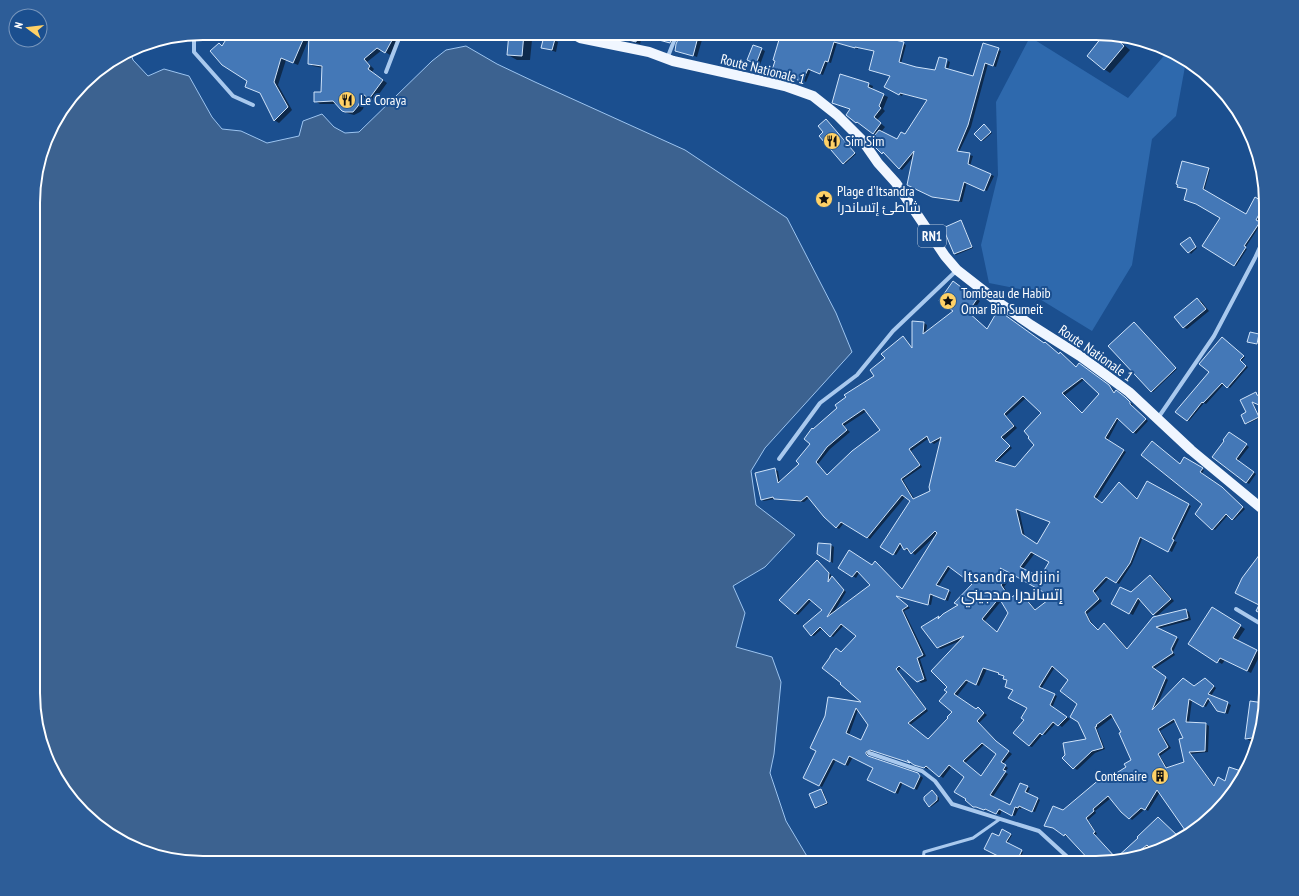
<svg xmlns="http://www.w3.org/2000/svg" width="1299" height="896" viewBox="0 0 1299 896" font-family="'PT Sans Narrow',Cairo,sans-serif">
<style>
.green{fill:#2e69ad}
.water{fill:#3c6290;stroke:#9cc4f0}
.shadow{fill:#0007;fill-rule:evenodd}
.building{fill:#4478b7;stroke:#cfe3fa;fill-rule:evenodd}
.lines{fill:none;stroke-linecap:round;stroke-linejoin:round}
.service{stroke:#a9c9ee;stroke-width:3}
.minor{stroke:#a9c9ee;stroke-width:4}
.primary{stroke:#f0f6ff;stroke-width:10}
.labels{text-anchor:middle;stroke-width:4;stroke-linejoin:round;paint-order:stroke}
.shield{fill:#1b4f8f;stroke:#bbcadd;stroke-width:1}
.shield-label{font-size:13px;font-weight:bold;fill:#fff}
.street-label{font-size:14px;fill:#fff;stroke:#1b4f8f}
.poi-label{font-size:14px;fill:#fff;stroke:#1b4f8f;text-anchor:start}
.quarter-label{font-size:16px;letter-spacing:1px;fill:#fff;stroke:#1b4f8f}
.rim{fill:none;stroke:#fff;stroke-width:2}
</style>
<rect width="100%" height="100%" fill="#1b4f8f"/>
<path class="green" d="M 1030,37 L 1128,98 L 1168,51 L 1186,61 L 1176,116 L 1152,139 L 1132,265 L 1092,331 L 1025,290 L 989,283 L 981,245 L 998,175 L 996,102 Z"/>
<path class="water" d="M 466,46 L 497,64 L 535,82 L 685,150 L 787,218 L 836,313 L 852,352 L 765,448 L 751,471 L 756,505 L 795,535 L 765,567 L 733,586 L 745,613 L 736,647 L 772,657 L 781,682 L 774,754 L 770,773 L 786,821 L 811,863 L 192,863 L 148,854 L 100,828 L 56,778 L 34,715 L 34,181 L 51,128 L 91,75 L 130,51 L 133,60 L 148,76 L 164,69 L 189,76 L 212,117 L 222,129 L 241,131 L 267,143 L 299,136 L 303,121 L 322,114 L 334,127 L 345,133 L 359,132 L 432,61 L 446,50 Z"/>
<g class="shadow">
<path d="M 231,33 L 360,33 L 367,39 L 371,33 L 402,33 L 390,55 L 382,50 L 367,62 L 374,69 L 372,72 L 387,83 L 374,101 L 367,96 L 363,109 L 360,112 L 354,115 L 347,113 L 342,110 L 336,104 L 320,104 L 315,101 L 322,93 L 323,68 L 313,66 L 309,63 L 310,36 L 298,65 L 286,60 L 278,85 L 292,110 L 279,123 L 274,120 L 261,93 L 246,87 L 249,81 L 223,47 Z"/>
<path d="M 530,33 L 542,33 L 540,41 L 532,40 L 530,60 L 517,60 L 508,55 L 523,34 L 529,38 Z"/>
<path d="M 599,33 L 678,33 L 674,44 L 642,36 L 640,44 Z"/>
<path d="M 681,33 L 704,33 L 697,57 L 677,50 Z"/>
<path d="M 726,33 L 735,33 L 733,41 L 725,38 Z"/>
<path d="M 782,33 L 849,33 L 848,34 L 865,38 L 884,37 L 885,33 L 899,33 L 897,40 L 906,45 L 901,64 L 915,68 L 945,73 L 948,61 L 950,62 L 948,70 L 974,77 L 983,44 L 1001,51 L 996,67 L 988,64 L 971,127 L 959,152 L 973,156 L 970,166 L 994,176 L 987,191 L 967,182 L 962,202 L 936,198 L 911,187 L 914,156 L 902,170 L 899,168 L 886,154 L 876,147 L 876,135 L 861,124 L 861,125 L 856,122 L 851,109 L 833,102 L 868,84 L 873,86 L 872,90 L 888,97 L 883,109 L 885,111 L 877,120 L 885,127 L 881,132 L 897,140 L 905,135 L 927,100 L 903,94 L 902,96 L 886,87 L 891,76 L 870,70 L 875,51 L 858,47 L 858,49 L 837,43 L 831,63 L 828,62 L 823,75 L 811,70 L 806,82 L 790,76 L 789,81 L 774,77 L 771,76 Z"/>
<path d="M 1111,34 L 1130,50 L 1110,73 L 1104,69 Z"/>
<path d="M 554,40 L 558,42 L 556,52 L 542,47 Z"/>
<path d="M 761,49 L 765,51 L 760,65 L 752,62 Z"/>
<path d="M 828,121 L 856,154 L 845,164 L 824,132 Z"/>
<path d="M 986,126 L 992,133 L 983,141 L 976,134 Z"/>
<path d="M 1208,169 L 1210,170 L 1204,191 L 1246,215 L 1255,199 L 1266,204 L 1257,221 L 1261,224 L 1245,248 L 1247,249 L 1236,266 L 1204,246 L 1221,218 L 1188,189 L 1180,187 Z"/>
<path d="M 961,221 L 962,222 L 973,248 L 956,255 L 955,254 Z"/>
<path d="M 1190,238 L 1197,248 L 1191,254 L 1182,244 Z"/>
<path d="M 956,284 L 980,301 L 971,314 L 987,330 L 1063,355 L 1077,368 L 1082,366 L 1112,388 L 1115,393 L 1128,400 L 1133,405 L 1132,406 L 1148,421 L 1136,434 L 1119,419 L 1108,440 L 1126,452 L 1096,500 L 1103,504 L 1119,483 L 1138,499 L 1147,482 L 1191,506 L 1174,541 L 1177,542 L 1172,552 L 1143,537 L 1132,564 L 1119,584 L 1109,578 L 1095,593 L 1102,601 L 1087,614 L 1093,625 L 1099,630 L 1104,624 L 1107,626 L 1128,649 L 1154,618 L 1186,610 L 1189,612 L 1191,620 L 1157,629 L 1179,639 L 1173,652 L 1175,655 L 1154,669 L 1168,680 L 1157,706 L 1208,681 L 1216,688 L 1211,696 L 1231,705 L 1228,714 L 1218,711 L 1210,700 L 1206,707 L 1192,700 L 1189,723 L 1206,724 L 1209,726 L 1208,752 L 1190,754 L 1215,786 L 1243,773 L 1231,796 L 1194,826 L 1160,792 L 1148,811 L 1145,809 L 1132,820 L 1111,798 L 1095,811 L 1096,813 L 1088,820 L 1097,834 L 1095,835 L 1115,857 L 1118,854 L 1120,855 L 1140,838 L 1158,818 L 1180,838 L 1171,845 L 1153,850 L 1150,846 L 1142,852 L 1107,860 L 1102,853 L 1068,836 L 1067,837 L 1056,829 L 1048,827 L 1063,811 L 1107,775 L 1111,778 L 1127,767 L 1132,760 L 1123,732 L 1114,716 L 1097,729 L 1105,749 L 1095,753 L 1077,770 L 1074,768 L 1088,740 L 1079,704 L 1069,680 L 1055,667 L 1041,689 L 1057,696 L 1052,708 L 1070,719 L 1062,727 L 1056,723 L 1045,735 L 1043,734 L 1032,747 L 1029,746 L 1025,720 L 1029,708 L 1014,690 L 1005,676 L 987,669 L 979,686 L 969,681 L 957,696 L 976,710 L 978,708 L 981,710 L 987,715 L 979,723 L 999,744 L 1012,754 L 1003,764 L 1008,768 L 1005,772 L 1008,774 L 992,798 L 1011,806 L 1027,787 L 1030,788 L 1027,794 L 1040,800 L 1035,812 L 1022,807 L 1021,809 L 1019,808 L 1015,816 L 1002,810 L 1000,815 L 988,810 L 987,811 L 980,808 L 977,808 L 974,806 L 965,777 L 952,766 L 943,778 L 929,767 L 928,769 L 918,766 L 907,760 L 910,763 L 873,751 L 869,753 L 868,757 L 921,776 L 923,778 L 917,790 L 903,782 L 898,794 L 871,781 L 874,768 L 853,757 L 848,766 L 836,760 L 822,787 L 804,778 L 818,751 L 826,716 L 865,704 L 842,653 L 857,636 L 844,625 L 833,637 L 822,629 L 814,636 L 811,635 L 824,610 L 812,600 L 798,615 L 795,613 L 817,561 L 820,563 L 831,575 L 831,577 L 835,579 L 846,592 L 833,614 L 872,585 L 859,573 L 856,578 L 839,567 L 872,566 L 875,563 L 903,590 L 937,534 L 915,555 L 909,549 L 908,551 L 905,549 L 902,546 L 896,555 L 882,547 L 911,501 L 906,496 L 870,539 L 844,523 L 839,529 L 836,527 L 810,497 L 804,502 L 778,500 L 774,499 L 764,501 L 761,499 L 775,470 L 778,471 L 780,483 L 800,464 L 876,376 L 886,358 L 903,337 L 906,339 L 913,349 L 924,323 L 927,325 L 926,333 L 955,311 ZM 1085,379 L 1100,394 L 1082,414 L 1065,395 ZM 1026,398 L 1043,413 L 1036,444 L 1016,468 L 997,462 L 1012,448 L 1004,440 L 1017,428 L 1006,416 ZM 867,411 L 882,430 L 828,476 L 818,464 L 830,449 L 850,432 L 844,426 ZM 929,438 L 931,442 L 934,444 L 942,439 L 932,492 L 915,500 L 903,480 L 922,467 L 911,451 ZM 1019,509 L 1051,522 L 1038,545 L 1025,537 ZM 1035,553 L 1050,562 L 1041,578 L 1023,569 ZM 951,567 L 974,584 L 959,605 L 940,618 L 939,617 L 922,628 L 938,648 L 941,649 L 962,640 L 948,686 L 948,692 L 954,712 L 928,740 L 910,725 L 928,711 L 898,671 L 902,667 L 921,683 L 927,681 L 920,659 L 926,656 L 904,611 L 910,608 L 896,596 L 931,605 L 933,595 L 948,601 L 951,592 L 938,587 ZM 1000,567 L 1054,597 L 1036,610 L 1023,595 L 1020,593 L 1011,598 L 1004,587 L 1010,579 ZM 1002,600 L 1010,613 L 997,633 L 985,621 ZM 858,710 L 869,725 L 862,741 L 849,735 ZM 1176,721 L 1184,739 L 1185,763 L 1168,769 L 1160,756 L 1171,748 L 1160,731 ZM 985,744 L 997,753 L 981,777 L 965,763 Z"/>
<path d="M 1197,299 L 1201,301 L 1209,311 L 1187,329 L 1183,327 Z"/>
<path d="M 1136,325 L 1177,369 L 1153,392 L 1151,391 Z"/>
<path d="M 1250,333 L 1260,336 L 1258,344 L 1250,343 Z"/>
<path d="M 1224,340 L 1245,357 L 1241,362 L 1248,367 L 1230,388 L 1224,384 L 1206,404 L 1204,403 L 1189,421 L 1187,420 Z"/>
<path d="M 1255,393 L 1258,397 L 1266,400 L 1266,407 L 1252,401 L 1260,418 L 1247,424 L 1242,415 L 1248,413 L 1242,400 Z"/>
<path d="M 1232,434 L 1249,447 L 1238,461 L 1256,474 L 1249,484 L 1213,457 Z"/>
<path d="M 1185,459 L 1204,470 L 1202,474 L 1224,489 L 1245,509 L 1234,520 L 1228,515 L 1215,530 L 1196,514 L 1203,504 L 1181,465 Z"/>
<path d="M 831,545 L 834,547 L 833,563 L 819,554 Z"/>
<path d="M 1150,576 L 1154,578 L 1174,601 L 1157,616 L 1153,614 L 1141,600 L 1133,615 L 1112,604 L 1131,593 Z"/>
<path d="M 1217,611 L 1245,629 L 1237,641 L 1261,653 L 1251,673 L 1225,660 L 1222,664 L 1189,644 Z"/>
<path d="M 1263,704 L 1265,705 L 1259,739 L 1250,741 L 1246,738 Z"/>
<path d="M 821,790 L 823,791 L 828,804 L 817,808 L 816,807 Z"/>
<path d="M 934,792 L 939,798 L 939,801 L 931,807 L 930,806 Z"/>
<path d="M 1002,831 L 1012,835 L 1007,844 L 1023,852 L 1018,863 L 1014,863 L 999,837 Z"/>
</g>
<g class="building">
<path d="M 230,33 L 264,33 L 277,38 L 279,33 L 306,33 L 293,63 L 281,58 L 274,82 L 288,107 L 274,121 L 260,93 L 245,87 L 247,81 L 222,65 L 210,51 L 219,43 L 222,46 Z"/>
<path d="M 309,33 L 360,33 L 366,39 L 370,33 L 396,33 L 385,53 L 377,48 L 364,59 L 370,66 L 368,69 L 383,80 L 369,99 L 363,94 L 358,106 L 353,112 L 345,112 L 342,111 L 333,101 L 314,102 L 314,92 L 321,92 L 322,66 L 308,64 Z"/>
<path d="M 509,33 L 524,33 L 522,56 L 507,55 Z"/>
<path d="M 612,33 L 638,33 L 636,42 L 612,36 Z"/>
<path d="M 645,33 L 673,33 L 670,43 L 644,36 Z"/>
<path d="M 681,33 L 699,33 L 693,56 L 675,51 L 676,44 Z"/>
<path d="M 781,33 L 795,33 L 808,38 L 809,36 L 813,38 L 814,36 L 812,36 L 813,33 L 843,33 L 859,38 L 860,36 L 864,37 L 865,33 L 874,33 L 896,39 L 895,40 L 904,42 L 899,62 L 916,67 L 935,70 L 939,57 L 947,59 L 945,68 L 973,76 L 983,43 L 999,48 L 993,66 L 985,63 L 968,125 L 957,151 L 970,153 L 968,164 L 991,174 L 984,191 L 964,182 L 959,201 L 932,197 L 907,185 L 914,151 L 899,169 L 883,152 L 882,154 L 876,148 L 870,141 L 879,130 L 897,139 L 901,132 L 905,134 L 927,100 L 900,93 L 899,95 L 884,87 L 890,76 L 869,70 L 874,51 L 855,47 L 855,48 L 834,42 L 828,62 L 825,61 L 820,74 L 808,69 L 802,82 L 787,75 L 786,80 L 770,76 L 775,61 L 773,60 Z"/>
<path d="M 1105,33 L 1111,34 L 1124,46 L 1104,70 L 1087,56 Z"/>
<path d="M 544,36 L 555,39 L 552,50 L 541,48 Z"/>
<path d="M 753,45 L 762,48 L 756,64 L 747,60 Z"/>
<path d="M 840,74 L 869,83 L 868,87 L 884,94 L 879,106 L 881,108 L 874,117 L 881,123 L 873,134 L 857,122 L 856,123 L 846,115 L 850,109 L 832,103 Z"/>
<path d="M 826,119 L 855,153 L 843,164 L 819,136 L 823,132 L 818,126 Z"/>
<path d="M 984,124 L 991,132 L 981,141 L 974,134 Z"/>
<path d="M 1182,161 L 1209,168 L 1203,189 L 1246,214 L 1255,197 L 1265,203 L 1256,220 L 1260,222 L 1244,246 L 1246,247 L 1234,266 L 1202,246 L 1220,218 L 1196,204 L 1184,200 L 1187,189 L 1177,187 L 1178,185 L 1176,184 Z"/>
<path d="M 961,220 L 972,247 L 954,254 L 943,228 Z"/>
<path d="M 1190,237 L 1196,247 L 1188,253 L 1180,244 Z"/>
<path d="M 953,281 L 977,299 L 968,312 L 987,329 L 998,310 L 1044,343 L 1045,342 L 1059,354 L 1060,352 L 1076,367 L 1079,363 L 1109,385 L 1114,393 L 1116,390 L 1125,397 L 1130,402 L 1130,404 L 1146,419 L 1133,433 L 1117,418 L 1105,438 L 1124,450 L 1094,497 L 1102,503 L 1119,482 L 1137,499 L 1147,481 L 1189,504 L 1172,539 L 1174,540 L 1168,552 L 1140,537 L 1130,563 L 1116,583 L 1106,577 L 1093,591 L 1099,599 L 1085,612 L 1090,622 L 1098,630 L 1104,623 L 1127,649 L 1153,617 L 1186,609 L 1188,618 L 1156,627 L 1177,637 L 1171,649 L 1173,653 L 1152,667 L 1166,677 L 1152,710 L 1183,678 L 1194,686 L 1205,678 L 1214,686 L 1208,694 L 1228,702 L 1225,713 L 1217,711 L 1208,698 L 1203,707 L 1189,699 L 1186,722 L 1206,723 L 1205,751 L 1189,752 L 1214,786 L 1218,777 L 1225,781 L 1229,767 L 1244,772 L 1231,796 L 1187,833 L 1157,790 L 1145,810 L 1141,808 L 1129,819 L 1121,812 L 1108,796 L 1093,809 L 1094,811 L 1086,818 L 1095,832 L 1093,833 L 1116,858 L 1138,838 L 1137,837 L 1158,817 L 1180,838 L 1171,845 L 1152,850 L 1147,845 L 1135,854 L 1092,863 L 1065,834 L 1064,836 L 1053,828 L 1044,826 L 1053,806 L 1063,810 L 1107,773 L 1110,777 L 1126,767 L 1124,764 L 1131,760 L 1119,733 L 1121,732 L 1111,714 L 1096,725 L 1097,726 L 1095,727 L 1103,748 L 1092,751 L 1073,769 L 1062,758 L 1065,755 L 1063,743 L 1086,739 L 1078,722 L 1070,717 L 1077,704 L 1060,691 L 1068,680 L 1052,666 L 1039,687 L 1055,694 L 1050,705 L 1067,717 L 1058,726 L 1053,722 L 1042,735 L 1040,733 L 1029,746 L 1013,733 L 1024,720 L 1021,718 L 1027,708 L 1008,698 L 1013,690 L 1005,687 L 1007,680 L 1003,679 L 1004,676 L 998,674 L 999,673 L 983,668 L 976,685 L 966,680 L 954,694 L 976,709 L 978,707 L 984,713 L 977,721 L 996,741 L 1009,751 L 1001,762 L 1006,765 L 1003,770 L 1006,771 L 990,795 L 1010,805 L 1020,783 L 1028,786 L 1025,792 L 1038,798 L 1032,812 L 1019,806 L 1018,808 L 1015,807 L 1012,816 L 999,809 L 996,814 L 985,809 L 984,810 L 976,807 L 973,807 L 965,800 L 966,799 L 954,792 L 964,777 L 949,765 L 939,777 L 926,766 L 924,768 L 914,765 L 907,760 L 910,763 L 870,750 L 866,752 L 866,754 L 868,756 L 918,773 L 920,776 L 914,789 L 900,782 L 895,793 L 867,780 L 873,768 L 849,756 L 845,765 L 833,759 L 819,786 L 803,778 L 816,751 L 810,748 L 825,716 L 828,697 L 861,702 L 840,684 L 841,683 L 822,668 L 830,657 L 830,656 L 836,648 L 841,652 L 856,636 L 841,624 L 830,637 L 820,627 L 811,636 L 803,626 L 822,610 L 809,599 L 795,614 L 779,600 L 817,560 L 829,573 L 828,582 L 832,576 L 844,590 L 827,617 L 870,585 L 857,571 L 852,577 L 838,568 L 849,550 L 872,565 L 875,561 L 902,589 L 937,533 L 935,531 L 911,554 L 907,548 L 904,550 L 900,543 L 893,555 L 880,547 L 910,501 L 902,495 L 867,538 L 841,522 L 836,528 L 824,517 L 807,496 L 801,501 L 774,499 L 773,497 L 761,500 L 755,473 L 775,468 L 778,483 L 799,464 L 796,461 L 810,444 L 804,439 L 812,428 L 813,429 L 837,408 L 835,405 L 846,397 L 844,395 L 874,376 L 870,370 L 885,358 L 881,354 L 903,336 L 912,348 L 912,321 L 924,322 L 923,334 L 953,311 L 939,301 ZM 1082,378 L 1099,394 L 1082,413 L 1062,393 ZM 1023,396 L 1041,413 L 1024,431 L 1029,437 L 1028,438 L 1034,445 L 1015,467 L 995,461 L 1010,446 L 1001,437 L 1014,426 L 1004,414 ZM 864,409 L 880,430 L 852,451 L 827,475 L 816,462 L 827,447 L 847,430 L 842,424 ZM 927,436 L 930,443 L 941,437 L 929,487 L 930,491 L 913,499 L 901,479 L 920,465 L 909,449 ZM 1016,509 L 1050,522 L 1037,544 L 1022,534 ZM 1031,552 L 1049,562 L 1040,577 L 1020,567 ZM 948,566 L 972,584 L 954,603 L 958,605 L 943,614 L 938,619 L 939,616 L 921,627 L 937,648 L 964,636 L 931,671 L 947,687 L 944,690 L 947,692 L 939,701 L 952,712 L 947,717 L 948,718 L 928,739 L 908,723 L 926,709 L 896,669 L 899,666 L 917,682 L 924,679 L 917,658 L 923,655 L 902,610 L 908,606 L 896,596 L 928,605 L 930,594 L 945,600 L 949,590 L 936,585 ZM 1000,568 L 1010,573 L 1052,597 L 1035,610 L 1020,592 L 1010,598 L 1001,585 L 1007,576 ZM 999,598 L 1008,613 L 997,632 L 982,619 ZM 856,708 L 868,725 L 861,740 L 846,733 ZM 1174,719 L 1183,738 L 1179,739 L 1184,762 L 1166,768 L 1158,754 L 1168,747 L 1158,729 ZM 982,743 L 996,754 L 981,776 L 963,761 Z"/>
<path d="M 1197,298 L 1206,309 L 1183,328 L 1174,317 Z"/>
<path d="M 1134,322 L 1176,368 L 1151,392 L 1108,346 Z"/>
<path d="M 1250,332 L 1259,334 L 1257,344 L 1247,342 Z"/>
<path d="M 1222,337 L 1244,356 L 1240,360 L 1246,366 L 1227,388 L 1222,383 L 1203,403 L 1202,402 L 1187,421 L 1175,412 L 1209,372 L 1199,364 Z"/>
<path d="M 1256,392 L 1257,395 L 1266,399 L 1266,408 L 1252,402 L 1259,417 L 1245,424 L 1241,415 L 1246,412 L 1240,400 Z"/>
<path d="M 1229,432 L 1247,444 L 1236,459 L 1254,472 L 1246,483 L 1212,457 L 1224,441 L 1223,440 Z"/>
<path d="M 1152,441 L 1180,464 L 1184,457 L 1203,468 L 1200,472 L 1222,487 L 1243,507 L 1232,520 L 1226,514 L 1212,530 L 1195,514 L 1202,504 L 1141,455 Z"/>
<path d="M 818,543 L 831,544 L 830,562 L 817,554 Z"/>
<path d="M 1266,546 L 1266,616 L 1256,611 L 1259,605 L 1235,593 L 1242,578 Z"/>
<path d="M 1150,575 L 1171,599 L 1153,615 L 1138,598 L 1129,614 L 1111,604 L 1120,587 L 1131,592 Z"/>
<path d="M 1212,607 L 1241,625 L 1233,638 L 1257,650 L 1247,671 L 1220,658 L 1217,663 L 1188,644 Z"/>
<path d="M 1250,701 L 1264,703 L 1259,737 L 1245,739 Z"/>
<path d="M 821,789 L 827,803 L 815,808 L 809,794 Z"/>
<path d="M 932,790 L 937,796 L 937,800 L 929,807 L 924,800 L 924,797 Z"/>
<path d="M 1002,829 L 1011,834 L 1006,842 L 1022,850 L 1016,863 L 1012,863 L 984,849 L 992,833 L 999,836 Z"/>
</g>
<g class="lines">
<path class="service" d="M 920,863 L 923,860 L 924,852 L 973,838 L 1000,819"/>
<g class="minor">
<path d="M 194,35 L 194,52 L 233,96 L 253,105"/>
<path d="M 667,59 L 677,33"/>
<path d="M 386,72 L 401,33"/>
<path d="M 1158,418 L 1214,336 L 1255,258 L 1266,234"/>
<path d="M 779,459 L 820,403 L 857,375 L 893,331 L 956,271"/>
<path d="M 1236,609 L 1266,627"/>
<path d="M 869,753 L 922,771 L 935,781 L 952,804 L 1039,831 L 1074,863"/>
</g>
<path class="primary" d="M 571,33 L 580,38 L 649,52 L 673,61 L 785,86 L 813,96 L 837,115 L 862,140 L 878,163 L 896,183 L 945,256 L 957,270 L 998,302 L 1031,325 L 1080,356 L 1129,392 L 1191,450 L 1266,512"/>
</g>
<defs>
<g id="restaurant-disc" transform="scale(0.9)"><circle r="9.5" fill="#ffd166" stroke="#1b4f8f"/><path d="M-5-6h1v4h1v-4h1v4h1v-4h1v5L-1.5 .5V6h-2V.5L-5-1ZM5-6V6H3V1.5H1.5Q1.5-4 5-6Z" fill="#111"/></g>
<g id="sight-disc" transform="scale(0.9)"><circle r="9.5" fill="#ffd166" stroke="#1b4f8f"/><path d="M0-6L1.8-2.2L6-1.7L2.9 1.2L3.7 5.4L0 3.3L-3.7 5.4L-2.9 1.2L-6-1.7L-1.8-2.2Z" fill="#111"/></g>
<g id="building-disc" transform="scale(0.9)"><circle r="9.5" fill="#ffd166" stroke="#1b4f8f"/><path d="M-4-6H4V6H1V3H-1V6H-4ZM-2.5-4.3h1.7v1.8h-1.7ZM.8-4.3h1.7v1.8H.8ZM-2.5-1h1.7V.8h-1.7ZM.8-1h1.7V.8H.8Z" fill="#111"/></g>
</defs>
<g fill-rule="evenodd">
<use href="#restaurant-disc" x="347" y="100"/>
<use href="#restaurant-disc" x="832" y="141"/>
<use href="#sight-disc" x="824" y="199"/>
<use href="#sight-disc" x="948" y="301"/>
<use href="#building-disc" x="1160" y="776"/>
</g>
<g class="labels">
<rect class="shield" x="918" y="225" width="28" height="22" rx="3"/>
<g class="shield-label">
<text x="932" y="241">RN1</text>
</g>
<g class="street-label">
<text transform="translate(763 69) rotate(14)" y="5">Route Nationale 1</text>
<text transform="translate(1096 353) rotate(35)" y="5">Route Nationale 1</text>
</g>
<g class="poi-label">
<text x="360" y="105">Le Coraya</text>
<text x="845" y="146">Sim Sim</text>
<text x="837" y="196">Plage d'Itsandra<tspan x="837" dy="16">شاطئ إتساندرا</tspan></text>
<text x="961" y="298">Tombeau de Habib<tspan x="961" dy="16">Omar Bin Sumeit</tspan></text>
<text x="1147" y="781" text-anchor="end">Contenaire</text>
</g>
<g class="quarter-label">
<text x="1012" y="582">Itsandra Mdjini<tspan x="1012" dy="18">إتساندرا مدجيني</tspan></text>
</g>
</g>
<path d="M0 0H1299V896H0ZM203 40H1096A163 163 0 0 1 1259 203V693A163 163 0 0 1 1096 856H203A163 163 0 0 1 40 693V203A163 163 0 0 1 203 40Z" fill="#2d5d98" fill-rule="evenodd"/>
<path class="rim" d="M203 40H1096A163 163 0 0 1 1259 203V693A163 163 0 0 1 1096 856H203A163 163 0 0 1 40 693V203A163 163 0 0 1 203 40Z"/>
<g transform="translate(28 28) rotate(285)"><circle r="19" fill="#1b4f8f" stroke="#7695bc"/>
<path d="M0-3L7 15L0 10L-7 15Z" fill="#ffd166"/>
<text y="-6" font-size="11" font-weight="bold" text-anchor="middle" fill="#ffffff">N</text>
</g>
</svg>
